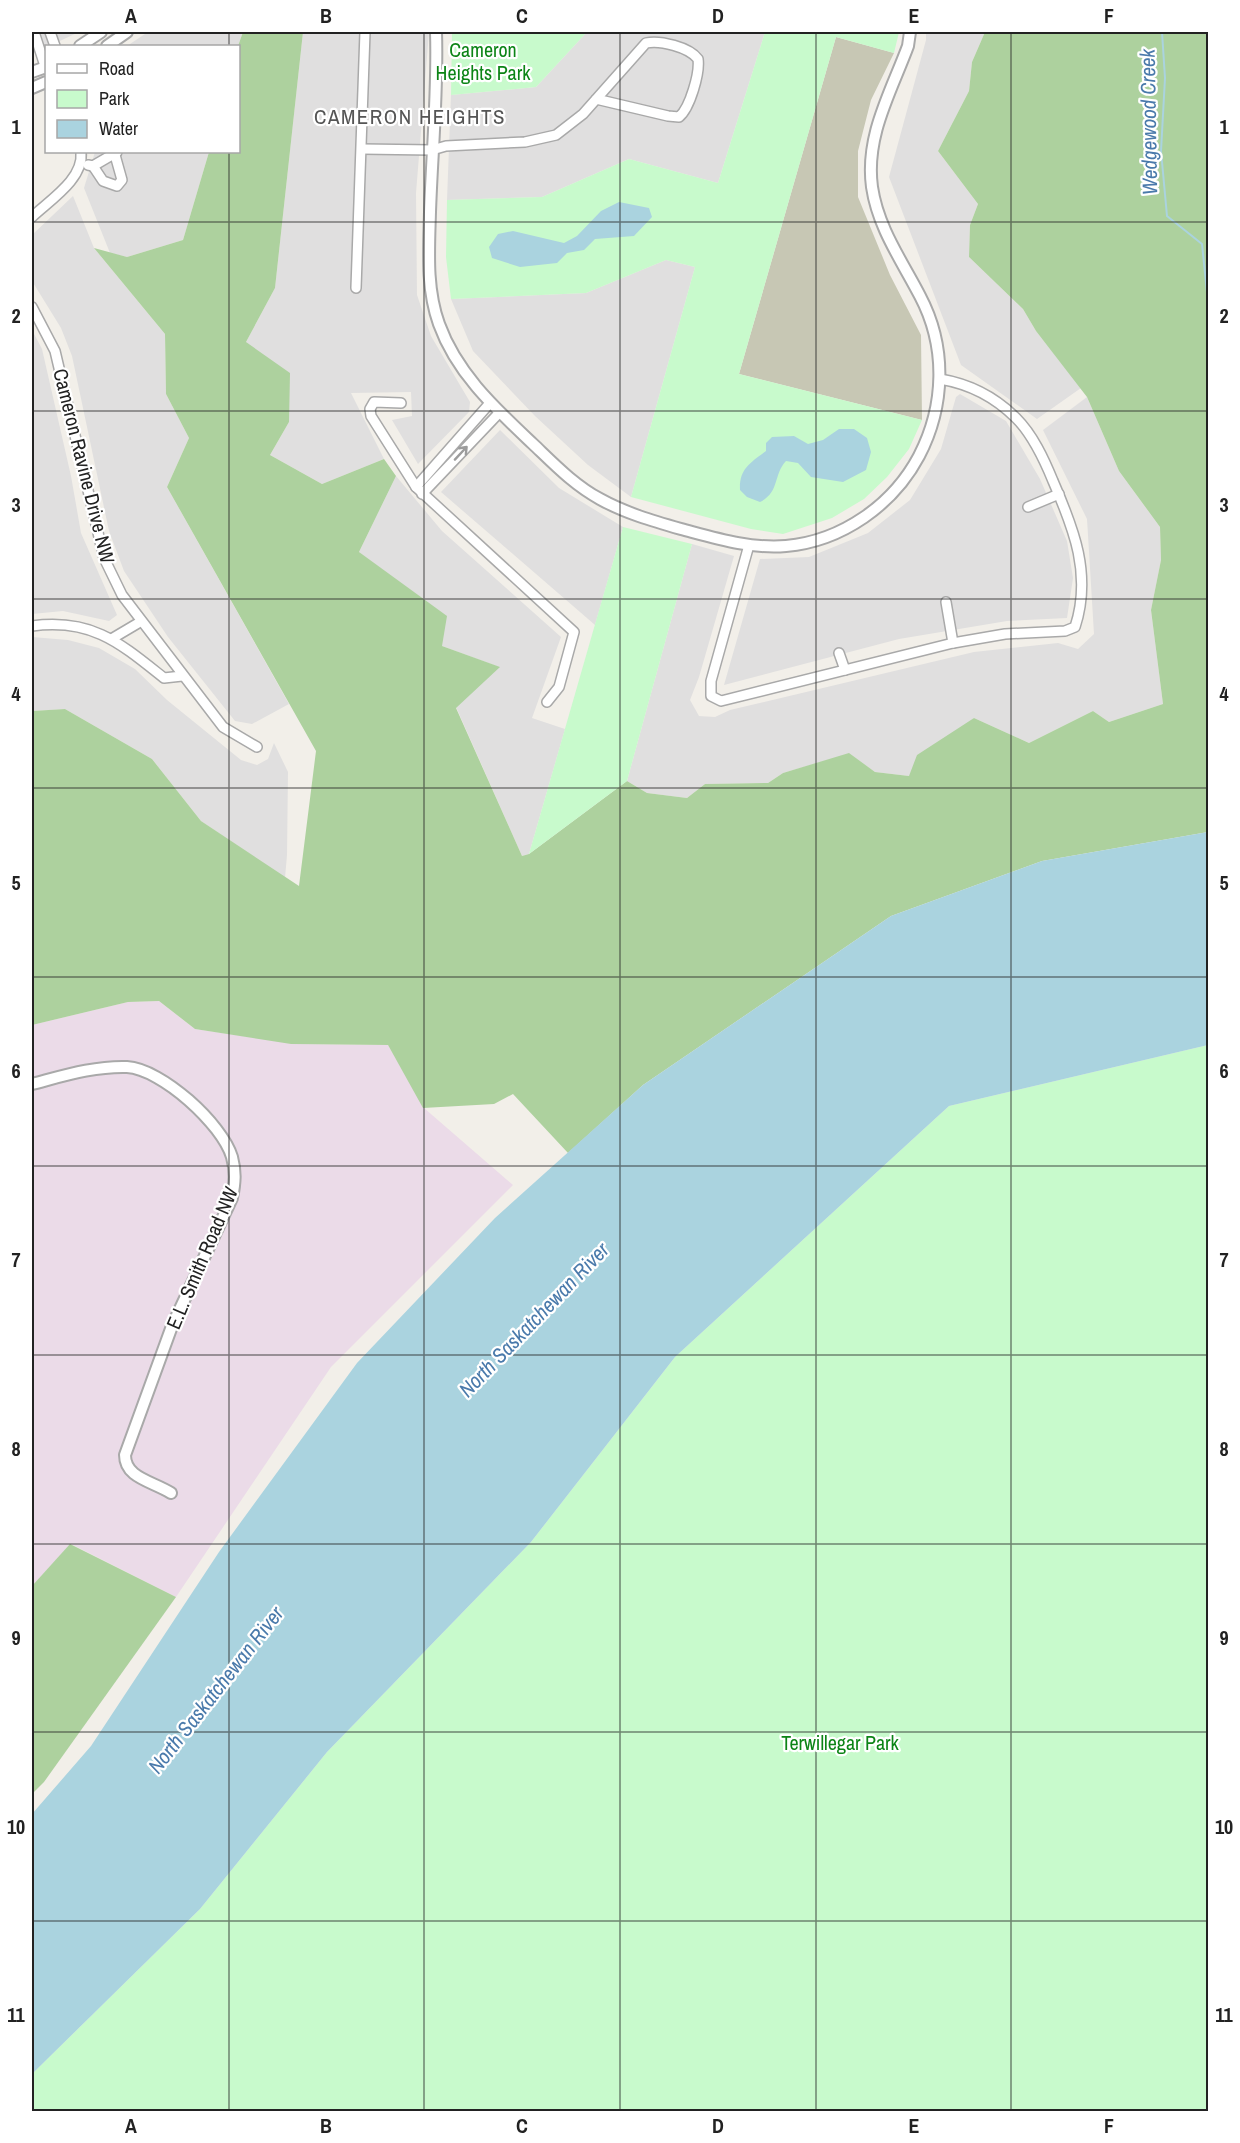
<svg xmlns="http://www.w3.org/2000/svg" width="1240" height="2143" viewBox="0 0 1240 2143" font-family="'Archivo Narrow',sans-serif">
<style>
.residential{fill:#e0dfdf}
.industrial{fill:#ebdbe8}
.construction{fill:#c7c7b4}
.forest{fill:#add19e}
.park{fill:#c8facc}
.water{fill:#aad3df}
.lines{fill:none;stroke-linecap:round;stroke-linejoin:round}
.stream{stroke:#aad3df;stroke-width:2}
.minor-casing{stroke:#a9a9a9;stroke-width:12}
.tertiary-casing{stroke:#a9a9a9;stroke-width:14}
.minor{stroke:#fff;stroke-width:9}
.tertiary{stroke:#fff;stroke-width:10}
.oneway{stroke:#9c9c9c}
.grid{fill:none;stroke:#222;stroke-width:1.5;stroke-opacity:0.55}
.labels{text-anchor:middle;stroke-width:4.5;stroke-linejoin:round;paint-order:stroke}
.park-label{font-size:20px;fill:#0c8416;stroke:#fff}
.street-label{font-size:20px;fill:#222;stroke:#fff}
.neighbourhood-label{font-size:21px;letter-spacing:1.5px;fill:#555;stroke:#fff}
.water-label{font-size:21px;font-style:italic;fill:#4a7aab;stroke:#fff}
.neatline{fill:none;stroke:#222;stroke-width:2}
.grid-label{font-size:20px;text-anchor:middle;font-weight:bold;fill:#222}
</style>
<rect width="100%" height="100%" fill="#f2efe9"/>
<g class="residential">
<path d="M 32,32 L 79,32 L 32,54 Z"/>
<path d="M 148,32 L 243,32 L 238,46 L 127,46 Z"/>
<path d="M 303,32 L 429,32 L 416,193 L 417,295 L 431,336 L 470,402 L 469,412 L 418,464 L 392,420 L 412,416 L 411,392 L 351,393 L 384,459 L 322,484 L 270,455 L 289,422 L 246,342 L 275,288 Z"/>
<path d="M 587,32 L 765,32 L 718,183 L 629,159 L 542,197 L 447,200 L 451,95 L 536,87 Z"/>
<path d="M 926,32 L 985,32 L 972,62 L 969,91 L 938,151 L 978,204 L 970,225 L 969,257 L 1023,309 L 1036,331 L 1081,388 L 1037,419 L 961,365 L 889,177 L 926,40 Z"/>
<path d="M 95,152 L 209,152 L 183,240 L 127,257 L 110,253 L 84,188 Z"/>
<path d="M 73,196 L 94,248 L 165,334 L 166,394 L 189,438 L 167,487 L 289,704 L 252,724 L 235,721 L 168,637 L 124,571 L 109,531 L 72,356 L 61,328 L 32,281 L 32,235 Z"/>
<path d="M 666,260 L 695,267 L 631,497 L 588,465 L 535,416 L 473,351 L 451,299 L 586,293 Z"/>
<path d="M 32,330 L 42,349 L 71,476 L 81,533 L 117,615 L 109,621 L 63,611 L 32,614 Z"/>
<path d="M 960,394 L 1006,421 L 1040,479 L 1067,541 L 1073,578 L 1067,618 L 1007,621 L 899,639 L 724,685 L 760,559 L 809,557 L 868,533 L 910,500 L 941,449 L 956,397 Z"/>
<path d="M 1087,397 L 1119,471 L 1160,527 L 1161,560 L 1151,610 L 1163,704 L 1109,722 L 1093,711 L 1029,743 L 974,718 L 909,776 L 875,772 L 849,754 L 783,773 L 768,783 L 705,784 L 687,798 L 647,793 L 627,781 L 692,544 L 734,556 L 699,677 L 690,700 L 699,716 L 715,717 L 730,710 L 974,652 L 1058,643 L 1078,649 L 1094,634 L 1087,519 L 1043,430 Z"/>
<path d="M 500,430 L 559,488 L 623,527 L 595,625 L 441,492 Z"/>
<path d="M 396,476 L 442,531 L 561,637 L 532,718 L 565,729 L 529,854 L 522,856 L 456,707 L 499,667 L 442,646 L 359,552 Z"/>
<path d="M 32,637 L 68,640 L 99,648 L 135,669 L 167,700 L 241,760 L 257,765 L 268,759 L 274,743 L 288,772 L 287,855 L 285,878 L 201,821 L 152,759 L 65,709 L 32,711 Z"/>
</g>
<path class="industrial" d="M 159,1001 L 195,1029 L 298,1044 L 388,1045 L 424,1108 L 513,1185 L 331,1367 L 176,1597 L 71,1544 L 32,1586 L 32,1025 L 128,1002 Z"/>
<path class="construction" d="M 836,37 L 894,53 L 871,100 L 858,151 L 858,197 L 890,275 L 921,335 L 922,420 L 739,374 Z"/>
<g class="forest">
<path d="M 243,32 L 303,32 L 275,288 L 246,342 L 290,373 L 289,422 L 270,455 L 322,484 L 384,459 L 396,476 L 359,552 L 447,616 L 442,646 L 500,667 L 456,708 L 522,856 L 529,854 L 627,781 L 647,793 L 687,798 L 705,784 L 768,783 L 783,773 L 849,753 L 875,772 L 909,776 L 917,755 L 974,718 L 1029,743 L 1093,711 L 1109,722 L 1163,704 L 1151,610 L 1161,560 L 1160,527 L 1119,471 L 1087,397 L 1036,331 L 1023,309 L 969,257 L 970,225 L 978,204 L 938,151 L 969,91 L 972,62 L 985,32 L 1208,32 L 1208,832 L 1042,861 L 891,916 L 643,1085 L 568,1153 L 513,1094 L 494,1104 L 423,1108 L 388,1045 L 291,1044 L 195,1029 L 159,1001 L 128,1002 L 32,1025 L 32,711 L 65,709 L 152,759 L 201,821 L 299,886 L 316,751 L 167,487 L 189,438 L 166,394 L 165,334 L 94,248 L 127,257 L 183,240 L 209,152 L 238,152 L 238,46 Z"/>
<path d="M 70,1544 L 176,1597 L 44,1782 L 32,1794 L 32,1586 Z"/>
</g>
<g class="park">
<path d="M 452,32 L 587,32 L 536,87 L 451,95 Z"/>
<path d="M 765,32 L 899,32 L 894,53 L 836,37 L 739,374 L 922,420 L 909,449 L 887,477 L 864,499 L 832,518 L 783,534 L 751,529 L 631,497 L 695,267 L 666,260 L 586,293 L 451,299 L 446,257 L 447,200 L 542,197 L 629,159 L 718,183 Z"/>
<path d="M 623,527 L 692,544 L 627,781 L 529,854 Z"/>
<path d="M 1208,1045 L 1208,2111 L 32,2112 L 32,2074 L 200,1909 L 327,1752 L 531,1542 L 675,1357 L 949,1106 Z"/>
</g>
<g class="water">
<path d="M 619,202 L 649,208 L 652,217 L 634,236 L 595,239 L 584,250 L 567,253 L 557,263 L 520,267 L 492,258 L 489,247 L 498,234 L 513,231 L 564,243 L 577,236 L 601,211 Z"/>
<path d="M 839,429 L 854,429 L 867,438 L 871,452 L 866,470 L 843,482 L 811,477 L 798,463 L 786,461 C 773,475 780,492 760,502 L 747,497 L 740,490 C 739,469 750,463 766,451 L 766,443 L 772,437 L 794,436 L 808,444 L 823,440 Z"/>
<path d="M 1208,832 L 1208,1045 L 949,1106 L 675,1357 L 531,1542 L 327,1752 L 200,1909 L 32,2074 L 32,1814 L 91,1746 L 219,1552 L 357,1363 L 495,1218 L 643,1085 L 891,916 L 1042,861 Z"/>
</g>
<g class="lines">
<path class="stream" d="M 1162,32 L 1165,78 L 1161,151 L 1167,216 L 1202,244 L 1208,302"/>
<g class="minor-casing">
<g id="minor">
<path d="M 34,32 L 46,69"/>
<path d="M 50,32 L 55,46"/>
<path d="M 362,149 L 432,150 L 446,146 L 525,142 L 556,135 L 583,114 L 646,43 C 660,40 689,47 698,59 C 700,73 690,108 679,117 L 668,116 L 596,99"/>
<path d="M 88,165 L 93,166 L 117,152"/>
<path d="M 93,166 L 103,181 L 117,186 L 122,180 L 115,155"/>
<path d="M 32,217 C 50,200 84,179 81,152"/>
<path d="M 356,288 L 365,32"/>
<path d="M 32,307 L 55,351 L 104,558 L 122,595 L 223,727 L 257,747"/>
<path d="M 401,403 L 374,402 L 370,409 L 371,416 L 416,487 L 574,632 L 559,687 L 547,702"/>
<path d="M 416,487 L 490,403"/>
<path d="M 422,494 L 500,412"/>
<path d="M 1028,507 L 1059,494"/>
<path d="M 749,545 L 711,681 L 711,696 L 721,701 L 953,643 L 1005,634 L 1065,631 L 1075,627 C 1092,575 1074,529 1053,481 C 1044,459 1033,435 1016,418 C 994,396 970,384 940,379"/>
<path d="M 946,602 L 953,643"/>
<path d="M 32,626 C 92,618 120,643 164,678 L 182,676"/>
<path d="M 113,638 L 140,622"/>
<path d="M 839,653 L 845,670"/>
</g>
</g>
<g class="tertiary-casing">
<g id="tertiary">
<path d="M 436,32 C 438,91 432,152 430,212 C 429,250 426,288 439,324 C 457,374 496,409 533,444 C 554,464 574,485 600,499 C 625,513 653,521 681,529 C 715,538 750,549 786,546 C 842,541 893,505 919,456 C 945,406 947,347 920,296 C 902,261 878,228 872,187 C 865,136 891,92 908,46 L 910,32"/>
<path d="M 80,46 L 101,32"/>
<path d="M 107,46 L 127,32"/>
<path d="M 32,72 L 46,67"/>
<path d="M 32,88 L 46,82"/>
<path d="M 32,1084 C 63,1076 94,1066 127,1067 C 162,1069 222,1124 232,1157 C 236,1172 235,1183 232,1198 L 172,1326 L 125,1455 C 125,1478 152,1481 171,1493"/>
</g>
</g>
<use href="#minor" class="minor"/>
<use href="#tertiary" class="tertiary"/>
</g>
<defs><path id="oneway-shaft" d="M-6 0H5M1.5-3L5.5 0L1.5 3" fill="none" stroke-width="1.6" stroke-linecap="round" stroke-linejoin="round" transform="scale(1.5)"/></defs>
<use class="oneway" href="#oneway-shaft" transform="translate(461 453) rotate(-47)"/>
<path class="grid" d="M 229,32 L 229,46M 424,32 L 424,2112M 620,32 L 620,2112M 816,32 L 816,2112M 1011,32 L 1011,2112M 229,152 L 229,2112M 32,222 L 1208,222M 32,411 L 1208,411M 32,599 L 1208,599M 32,788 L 1208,788M 32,977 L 1208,977M 32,1166 L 1208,1166M 32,1355 L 1208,1355M 32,1544 L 1208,1544M 32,1732 L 1208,1732M 32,1921 L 1208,1921"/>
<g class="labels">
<g class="park-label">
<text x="483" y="57">Cameron<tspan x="483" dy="23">Heights Park</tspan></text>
<text x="840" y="1750">Terwillegar Park</text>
</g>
<g class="street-label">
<text transform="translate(84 466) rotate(76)" y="7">Cameron Ravine Drive NW</text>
<text transform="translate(202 1258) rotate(-67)" y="7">E.L. Smith Road NW</text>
</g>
<g class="neighbourhood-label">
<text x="410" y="124">CAMERON HEIGHTS</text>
</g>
<g class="water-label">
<text transform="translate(1149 122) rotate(-91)" y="7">Wedgewood Creek</text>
<text transform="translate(534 1320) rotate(-46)" y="7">North Saskatchewan River</text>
<text transform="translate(216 1690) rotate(-52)" y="7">North Saskatchewan River</text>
</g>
</g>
<rect width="1240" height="2143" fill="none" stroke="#ffffff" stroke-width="66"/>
<rect x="45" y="45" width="195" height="108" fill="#ffffff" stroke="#a7a7a7" stroke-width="1.5"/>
<rect x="57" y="64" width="30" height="9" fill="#ffffff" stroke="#a7a7a7" stroke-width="1.5"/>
<text x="99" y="75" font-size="18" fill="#222222">Road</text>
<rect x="57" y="90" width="30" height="18" fill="#c8facc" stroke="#a7a7a7" stroke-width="1.5"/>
<text x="99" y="105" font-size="18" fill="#222222">Park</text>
<rect x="57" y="120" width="30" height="18" fill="#aad3df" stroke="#a7a7a7" stroke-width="1.5"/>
<text x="99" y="135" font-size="18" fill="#222222">Water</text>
<rect x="33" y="33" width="1174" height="2077" class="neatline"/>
<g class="grid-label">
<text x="131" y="23">A</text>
<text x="326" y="23">B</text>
<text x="522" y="23">C</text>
<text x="718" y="23">D</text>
<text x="914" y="23">E</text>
<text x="1109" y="23">F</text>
<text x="16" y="134">1</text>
<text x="1224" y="134">1</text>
<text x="16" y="323">2</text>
<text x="1224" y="323">2</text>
<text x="16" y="512">3</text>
<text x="1224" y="512">3</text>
<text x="16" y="701">4</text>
<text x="1224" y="701">4</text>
<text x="16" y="890">5</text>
<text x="1224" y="890">5</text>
<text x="16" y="1078">6</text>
<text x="1224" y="1078">6</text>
<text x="16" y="1267">7</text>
<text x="1224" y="1267">7</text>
<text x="16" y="1456">8</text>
<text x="1224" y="1456">8</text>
<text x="16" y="1645">9</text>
<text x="1224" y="1645">9</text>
<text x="16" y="1834">10</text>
<text x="1224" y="1834">10</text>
<text x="16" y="2022">11</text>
<text x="1224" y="2022">11</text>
<text x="131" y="2133">A</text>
<text x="326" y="2133">B</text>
<text x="522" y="2133">C</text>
<text x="718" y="2133">D</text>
<text x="914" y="2133">E</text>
<text x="1109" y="2133">F</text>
</g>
</svg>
